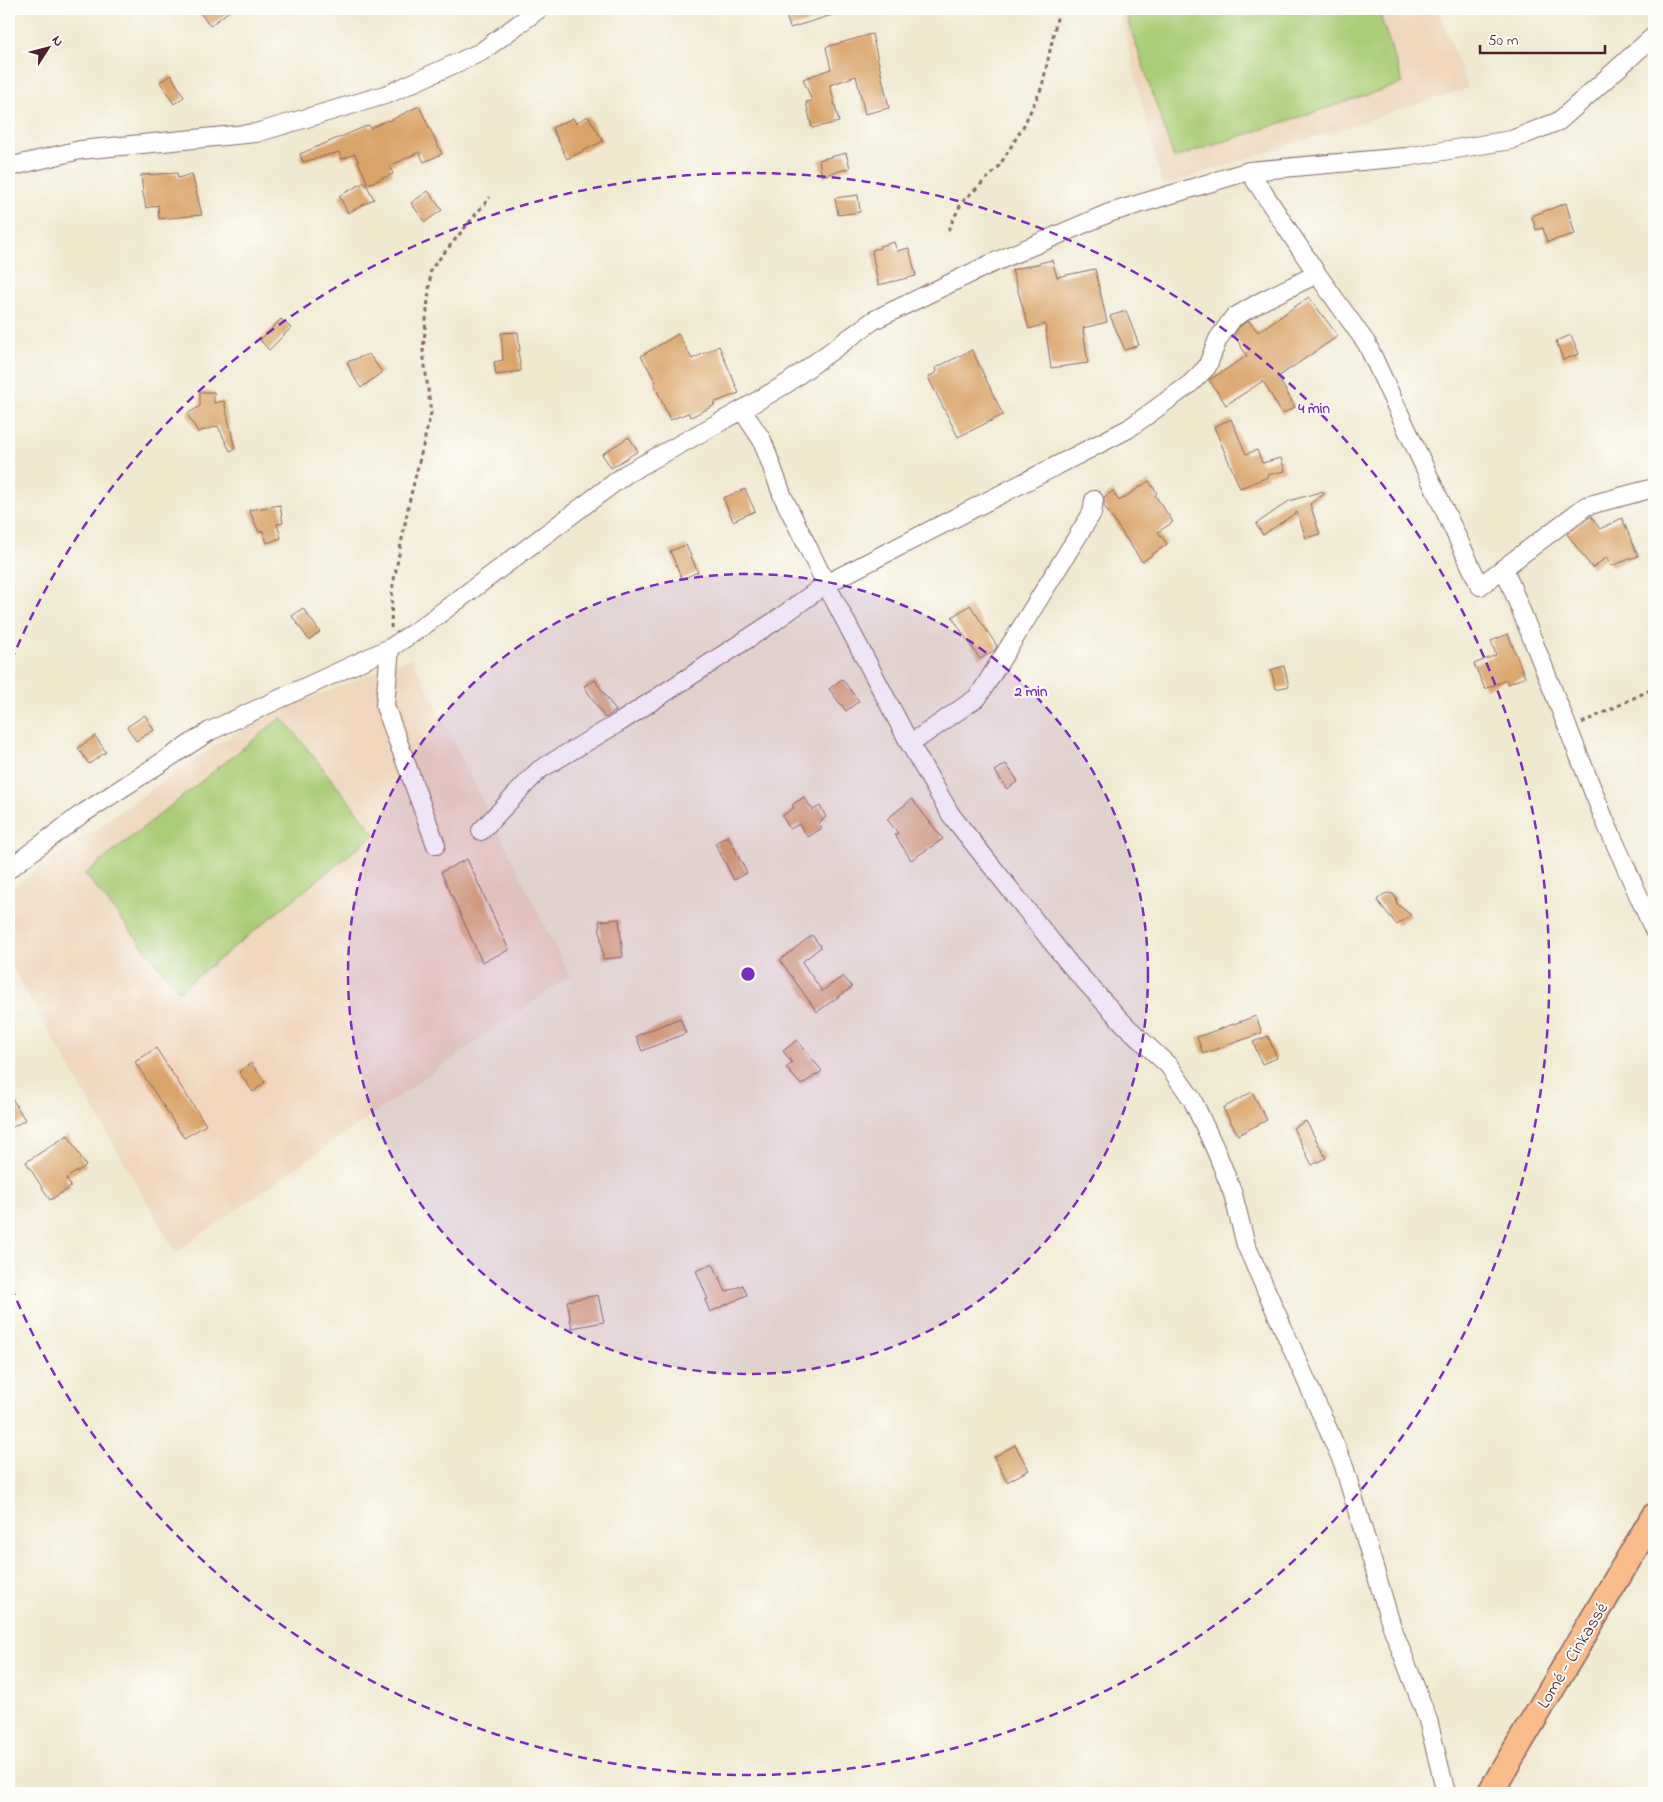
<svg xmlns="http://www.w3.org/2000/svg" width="1663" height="1802" viewBox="0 0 1663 1802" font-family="'Indie Flower',sans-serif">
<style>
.built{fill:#efd6bc}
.green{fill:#aace78;stroke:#7a7652}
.building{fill:#d9a46b}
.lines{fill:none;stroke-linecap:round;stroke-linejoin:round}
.minor-casing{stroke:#846665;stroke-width:20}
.highway-casing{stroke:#846665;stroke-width:28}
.path{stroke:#846665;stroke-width:3;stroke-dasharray:4 4;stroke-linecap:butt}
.minor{stroke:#fff;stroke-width:18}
.highway{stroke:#fabc8b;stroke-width:25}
.ring{fill:none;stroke:#7b2cbf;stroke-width:2.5;stroke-dasharray:9 6}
.labels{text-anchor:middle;stroke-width:4;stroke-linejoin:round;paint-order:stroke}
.street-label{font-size:18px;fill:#4a1f2b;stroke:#fdfcf7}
.centre{fill:#7b2cbf;stroke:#fdfcf7;stroke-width:2.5}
.ring-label{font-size:15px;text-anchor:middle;font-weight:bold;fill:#7b2cbf;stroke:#fdfcf7;stroke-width:4;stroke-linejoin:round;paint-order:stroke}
</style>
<rect width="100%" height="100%" fill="#fdfcf7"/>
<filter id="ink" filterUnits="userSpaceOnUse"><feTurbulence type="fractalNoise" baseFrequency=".02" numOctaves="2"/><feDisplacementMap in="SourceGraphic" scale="10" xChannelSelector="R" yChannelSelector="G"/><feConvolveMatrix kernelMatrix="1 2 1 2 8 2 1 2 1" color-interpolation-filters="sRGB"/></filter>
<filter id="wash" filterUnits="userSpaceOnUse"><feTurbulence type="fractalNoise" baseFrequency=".0096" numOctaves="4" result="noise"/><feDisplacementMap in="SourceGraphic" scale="20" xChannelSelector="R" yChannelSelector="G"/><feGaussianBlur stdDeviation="1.12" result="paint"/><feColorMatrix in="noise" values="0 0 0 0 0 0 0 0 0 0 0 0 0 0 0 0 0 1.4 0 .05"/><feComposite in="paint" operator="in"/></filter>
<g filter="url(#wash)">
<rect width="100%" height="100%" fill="#f0e9d0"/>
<g class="built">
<path d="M 1119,9 L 1438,9 L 1468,88 L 1162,186 Z"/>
<path d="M 412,658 L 570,976 L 176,1252 L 9,962 L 9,890 L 213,746 L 282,709 Z"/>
</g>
<g class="green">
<path d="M 1124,9 L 1378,9 L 1403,83 L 1174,158 Z"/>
<path d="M 282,717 L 375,834 L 179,991 L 85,874 Z"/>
</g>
<g id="blocks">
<g class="building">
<path d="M 197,9 L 232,9 L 210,26 Z"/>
<path d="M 784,9 L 842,9 L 842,12 L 790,28 Z"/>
<path d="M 872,34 L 889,108 L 865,114 L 856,76 L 830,85 L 839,122 L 812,128 L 806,102 L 812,101 L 803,79 L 831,69 L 826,47 Z"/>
<path d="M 171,75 L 184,97 L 174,104 L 160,82 Z"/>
<path d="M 419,106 L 442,154 L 424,162 L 419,152 L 390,166 L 393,174 L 368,184 L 355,154 L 342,159 L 339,152 L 303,162 L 300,154 L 369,125 L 370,128 L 388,120 L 389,121 Z"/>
<path d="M 588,116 L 603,141 L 567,159 L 552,128 L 573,118 L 576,123 Z"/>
<path d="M 846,153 L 850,168 L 822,176 L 819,160 Z"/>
<path d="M 177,173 L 178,178 L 192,174 L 202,215 L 159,219 L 158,205 L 146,208 L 143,193 L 141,175 Z"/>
<path d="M 365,182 L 374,199 L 348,213 L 339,196 Z"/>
<path d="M 428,191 L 442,210 L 425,222 L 411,203 Z"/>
<path d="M 858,195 L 860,212 L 838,215 L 835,198 Z"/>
<path d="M 1566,203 L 1575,234 L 1547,242 L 1543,228 L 1536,230 L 1532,216 Z"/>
<path d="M 894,242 L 897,251 L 909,248 L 916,276 L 878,285 L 872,250 L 880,248 L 879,246 Z"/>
<path d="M 1052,260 L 1057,277 L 1095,269 L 1107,322 L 1083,328 L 1088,363 L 1051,368 L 1045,324 L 1029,329 L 1012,270 Z"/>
<path d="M 1309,297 L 1338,336 L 1278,377 L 1295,407 L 1282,414 L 1263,381 L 1226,405 L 1209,380 L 1247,356 L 1234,335 L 1240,326 L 1249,321 L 1258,332 Z"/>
<path d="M 1126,311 L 1139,345 L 1125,350 L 1110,316 Z"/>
<path d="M 281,319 L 291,328 L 269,350 L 260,340 Z"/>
<path d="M 518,332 L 520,351 L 518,351 L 521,371 L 496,375 L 494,362 L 503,360 L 501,333 Z"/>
<path d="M 678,334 L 692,359 L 719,346 L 739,393 L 713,403 L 715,405 L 691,417 L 688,413 L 670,420 L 654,383 L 656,382 L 641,356 Z"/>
<path d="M 1571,335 L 1579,354 L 1563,360 L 1556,341 Z"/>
<path d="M 972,350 L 1003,415 L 958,437 L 928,377 L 937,372 L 935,368 Z"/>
<path d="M 369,354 L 382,372 L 361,388 L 352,374 L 347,362 Z"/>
<path d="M 200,392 L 214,392 L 214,403 L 224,401 L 235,449 L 230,451 L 218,426 L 198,432 L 187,414 L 200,406 Z"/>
<path d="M 1231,419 L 1246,454 L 1257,450 L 1262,463 L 1281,458 L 1285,471 L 1267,475 L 1268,477 L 1240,488 L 1214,427 Z"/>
<path d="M 629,437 L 638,451 L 611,468 L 602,454 Z"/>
<path d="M 1149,481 L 1157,493 L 1155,495 L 1173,522 L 1158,532 L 1167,544 L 1142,562 L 1104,506 L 1104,497 L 1113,491 L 1119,501 Z"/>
<path d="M 745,489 L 755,511 L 733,521 L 723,498 Z"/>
<path d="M 1323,491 L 1324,494 L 1310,504 L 1320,534 L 1306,538 L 1297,512 L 1263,535 L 1256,524 L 1289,501 Z"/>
<path d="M 280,505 L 283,523 L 277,524 L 281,538 L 267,543 L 263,531 L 259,532 L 249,510 Z"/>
<path d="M 1591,516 L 1600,529 L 1622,518 L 1638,556 L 1611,566 L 1607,557 L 1592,568 L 1567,534 Z"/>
<path d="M 686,545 L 698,572 L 682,579 L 670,551 Z"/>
<path d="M 970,605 L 997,646 L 995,650 L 980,659 L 952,617 Z"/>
<path d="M 303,608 L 320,632 L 309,640 L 292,616 Z"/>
<path d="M 1508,634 L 1525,677 L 1508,684 L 1506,680 L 1485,689 L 1474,664 L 1496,655 L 1491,641 Z"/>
<path d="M 1284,666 L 1289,686 L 1276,689 L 1271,670 Z"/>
<path d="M 842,679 L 859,701 L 846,711 L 829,689 Z"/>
<path d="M 595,680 L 616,711 L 605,718 L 584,686 Z"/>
<path d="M 145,715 L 154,730 L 136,741 L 127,727 Z"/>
<path d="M 95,736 L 106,752 L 89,764 L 78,748 Z"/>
<path d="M 1006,764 L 1018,781 L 1007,789 L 995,771 Z"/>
<path d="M 804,797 L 813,810 L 820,806 L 826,817 L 818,823 L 822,828 L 808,837 L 799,824 L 790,829 L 782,816 L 794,808 L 792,805 Z"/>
<path d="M 912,799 L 943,839 L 911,860 L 895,835 L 898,833 L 887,819 Z"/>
<path d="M 728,836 L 747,873 L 734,880 L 715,843 Z"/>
<path d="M 467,859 L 509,950 L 482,962 L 441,872 Z"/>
<path d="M 1389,893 L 1393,894 L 1396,898 L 1397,904 L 1411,915 L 1397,925 L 1377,900 L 1384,894 Z"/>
<path d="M 619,919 L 623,957 L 603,959 L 599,921 Z"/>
<path d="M 812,935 L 821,947 L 802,962 L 822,991 L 843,976 L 852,987 L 817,1012 L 780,960 Z"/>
<path d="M 1256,1016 L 1262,1033 L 1203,1054 L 1197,1037 Z"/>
<path d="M 680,1018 L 686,1033 L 642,1051 L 636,1036 Z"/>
<path d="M 1268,1036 L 1277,1058 L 1262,1064 L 1253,1042 Z"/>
<path d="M 797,1040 L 822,1071 L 801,1085 L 786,1068 L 792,1063 L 783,1051 Z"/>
<path d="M 156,1048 L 206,1125 L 184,1138 L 135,1062 Z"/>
<path d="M 251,1063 L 265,1082 L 253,1092 L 239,1072 Z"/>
<path d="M 1252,1092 L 1267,1120 L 1238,1135 L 1223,1108 Z"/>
<path d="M 9,1093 L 25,1120 L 9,1129 Z"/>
<path d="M 1306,1121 L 1326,1158 L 1312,1165 L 1293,1128 Z"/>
<path d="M 68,1135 L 86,1166 L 66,1178 L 71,1187 L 50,1200 L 26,1162 Z"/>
<path d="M 713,1264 L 726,1292 L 743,1285 L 747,1295 L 710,1312 L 705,1300 L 708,1299 L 696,1271 Z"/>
<path d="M 598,1295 L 604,1322 L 572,1328 L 567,1301 Z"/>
<path d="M 1015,1445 L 1029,1470 L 1007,1482 L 994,1457 Z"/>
</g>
</g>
</g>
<g filter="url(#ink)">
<use href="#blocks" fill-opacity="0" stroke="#846665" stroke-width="1"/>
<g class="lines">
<g class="minor-casing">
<g id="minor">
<path d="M 9,167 L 80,150 L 256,133 L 388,94 L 481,52 L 539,9"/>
<path d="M 1249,171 L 1317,274 L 1367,344 L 1480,586 L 1586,506 L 1654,488"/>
<path d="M 742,410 L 762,440 L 783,497 L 826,584 L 910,744 L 951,815 L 1071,966 L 1126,1026 L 1169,1066 L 1192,1099 L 1217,1153 L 1233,1194 L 1246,1245 L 1343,1463 L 1391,1624 L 1428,1720 L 1446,1793"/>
<path d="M 1504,568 L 1605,821 L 1654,930"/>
<path d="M 390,648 L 385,706 L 436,845"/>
<path d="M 910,744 L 978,697 L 1092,513 L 1094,500"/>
<path d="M 481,831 L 539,770 L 620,722 L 775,621 L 826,584 L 1128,429 L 1190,384 L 1207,367 L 1218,339 L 1233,318 L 1262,301 L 1317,274"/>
<path d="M 9,869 L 79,816 L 210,731 L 390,648 L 422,627 L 626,474 L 742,410 L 786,384 L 874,320 L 988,265 L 1109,213 L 1249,171 L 1406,157 L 1511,140 L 1559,121 L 1654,36"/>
</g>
</g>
<g class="highway-casing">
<path id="highway" d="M 1490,1793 L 1654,1516"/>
</g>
<g class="path">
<path d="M 948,230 L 962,202 L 998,168 L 1023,127 L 1042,87 L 1059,9"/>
<path d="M 391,628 L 392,590 L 409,503 L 431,413 L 423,351 L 431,269 L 490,197"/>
<path d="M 1582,723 L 1648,691 L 1654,692"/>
</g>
<use href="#minor" class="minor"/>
<use href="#highway" class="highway"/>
</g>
</g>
<circle cx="748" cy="974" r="400" fill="#7b2cbf" fill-opacity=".12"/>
<g class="ring">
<circle cx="748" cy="974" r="400"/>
<path d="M11 661A801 801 0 1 1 11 1287"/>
</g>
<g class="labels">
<g class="street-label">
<text transform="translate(1572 1655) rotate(-59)" y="6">Lomé - Cinkassé</text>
</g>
</g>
<circle cx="748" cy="974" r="8" class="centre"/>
<g class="ring-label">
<text x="1314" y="413">4 min</text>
<text x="1031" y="696">2 min</text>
</g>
<rect width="1663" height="1802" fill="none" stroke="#fdfcf7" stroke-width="30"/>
<g transform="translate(48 48) rotate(54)" stroke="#fdfcf7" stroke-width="4" paint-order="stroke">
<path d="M0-4L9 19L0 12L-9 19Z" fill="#4a1f2b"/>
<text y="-8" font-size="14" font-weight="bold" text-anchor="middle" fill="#4a1f2b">N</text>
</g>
<path d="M1480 45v8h125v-8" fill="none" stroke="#4a1f2b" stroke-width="2.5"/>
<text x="1488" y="45" font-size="15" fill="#4a1f2b" stroke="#fdfcf7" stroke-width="4" paint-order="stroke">50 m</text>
</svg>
